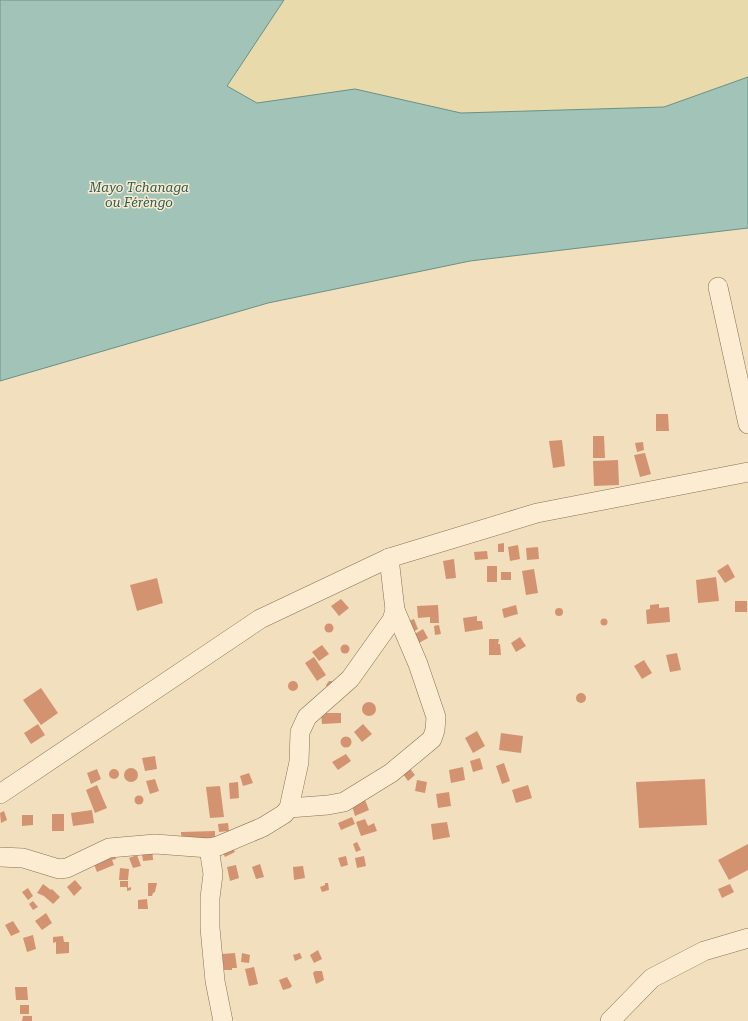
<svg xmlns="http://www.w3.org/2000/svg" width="748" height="1021" viewBox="0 0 748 1021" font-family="'Roboto Serif',serif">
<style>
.farmland{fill:#e8daaa}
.water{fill:#a2c3b7;stroke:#689285}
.building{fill:#d49370}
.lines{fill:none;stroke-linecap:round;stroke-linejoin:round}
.minor-casing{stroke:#8c6f55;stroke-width:20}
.minor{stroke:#fcedd2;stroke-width:19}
.labels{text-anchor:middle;stroke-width:3;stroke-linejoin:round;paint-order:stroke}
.water-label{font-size:13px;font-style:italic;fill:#295b55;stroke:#f9eace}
</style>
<rect width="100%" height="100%" fill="#f2dfbe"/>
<path class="farmland" d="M 284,0 L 748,0 L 748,77 L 664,107 L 461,113 L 355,89 L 257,103 L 227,86 Z"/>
<path class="water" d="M 0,0 L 284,0 L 227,86 L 257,103 L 355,89 L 461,113 L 664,107 L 748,77 L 748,228 L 470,261 L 268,303 L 0,381 Z"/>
<g class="building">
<path d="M 656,414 L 668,414 L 669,431 L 656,431 Z"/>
<path d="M 593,436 L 604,436 L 605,458 L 593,458 Z"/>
<path d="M 562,440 L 565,466 L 553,468 L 549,441 Z"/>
<path d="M 643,442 L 644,450 L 637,452 L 635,443 Z"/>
<path d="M 645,453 L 651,474 L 640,477 L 634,455 Z"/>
<path d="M 618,460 L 619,485 L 594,486 L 593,461 Z"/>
<path d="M 504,543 L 504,552 L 498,552 L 498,544 Z"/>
<path d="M 518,545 L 520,559 L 510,561 L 508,547 Z"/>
<path d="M 538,547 L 539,559 L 527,560 L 526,548 Z"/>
<path d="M 487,551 L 488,559 L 475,560 L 474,552 Z"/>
<path d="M 454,559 L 456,578 L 446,579 L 443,561 Z"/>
<path d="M 728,564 L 735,577 L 725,583 L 717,571 Z"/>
<rect x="487" y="566" width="10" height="16"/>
<path d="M 534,569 L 538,593 L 526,595 L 522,571 Z"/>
<rect x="501" y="572" width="10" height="8"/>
<path d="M 716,577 L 719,601 L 698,603 L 696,580 Z"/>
<path d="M 157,578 L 163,603 L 137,611 L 130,585 Z"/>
<path d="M 341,599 L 349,608 L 339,616 L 331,606 Z"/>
<rect x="735" y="601" width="12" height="11"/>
<path d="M 659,604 L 659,608 L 669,607 L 670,622 L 647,624 L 646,610 L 650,609 L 650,605 Z"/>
<path d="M 438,605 L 439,623 L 430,623 L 430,617 L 418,618 L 417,606 Z"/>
<path d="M 516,605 L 518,614 L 504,618 L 502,609 Z"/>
<circle cx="559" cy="612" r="4"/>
<path d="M 477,616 L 477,621 L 482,621 L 483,629 L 465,632 L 463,618 Z"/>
<circle cx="604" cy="622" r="3.5"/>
<path d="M 414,619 L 418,629 L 411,633 L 406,622 Z"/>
<circle cx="329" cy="628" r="4.5"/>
<path d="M 439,625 L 441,634 L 435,635 L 434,626 Z"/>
<path d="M 423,629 L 428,638 L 417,644 L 413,635 Z"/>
<path d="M 520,637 L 526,646 L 516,652 L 511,643 Z"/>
<path d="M 489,639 L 499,639 L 498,644 L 500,644 L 501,655 L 489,655 Z"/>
<circle cx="345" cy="649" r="4.5"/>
<path d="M 322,645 L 329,654 L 319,661 L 312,652 Z"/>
<path d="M 677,653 L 681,670 L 670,672 L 666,655 Z"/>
<path d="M 314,657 L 326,675 L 317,681 L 305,663 Z"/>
<path d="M 644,660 L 652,673 L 642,679 L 634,666 Z"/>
<circle cx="293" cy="686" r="5"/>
<path d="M 329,681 L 332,681 L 333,683 L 327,687 L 326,685 Z"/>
<path d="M 41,688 L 58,713 L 41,725 L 23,700 Z"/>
<circle cx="581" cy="698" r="5"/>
<circle cx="369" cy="709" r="7"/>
<path d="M 321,713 L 341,713 L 341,723 L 322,724 Z"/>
<path d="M 38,724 L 45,735 L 31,744 L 24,733 Z"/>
<path d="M 363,724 L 372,734 L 362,742 L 354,732 Z"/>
<path d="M 477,731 L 485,746 L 473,753 L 465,738 Z"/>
<path d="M 501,733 L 523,736 L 521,753 L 499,750 Z"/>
<circle cx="346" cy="742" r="5.5"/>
<path d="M 346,754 L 351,761 L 338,770 L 332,762 Z"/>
<path d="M 155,756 L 157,769 L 145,771 L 142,758 Z"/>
<path d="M 480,758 L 483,769 L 473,772 L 470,761 Z"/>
<path d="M 504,763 L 510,781 L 502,784 L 496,766 Z"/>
<path d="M 407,765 L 415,775 L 408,781 L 400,770 Z"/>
<path d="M 463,767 L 465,780 L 451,783 L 449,770 Z"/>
<circle cx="131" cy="775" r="7"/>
<circle cx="114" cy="774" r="5"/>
<path d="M 97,769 L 101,779 L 91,784 L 87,773 Z"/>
<path d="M 249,773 L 253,783 L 243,786 L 240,776 Z"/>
<path d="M 155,779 L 159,791 L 150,794 L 146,781 Z"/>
<path d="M 705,779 L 707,825 L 639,828 L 636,782 Z"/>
<path d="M 417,780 L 427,782 L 425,793 L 415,791 Z"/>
<path d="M 238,782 L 239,798 L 230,799 L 229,783 Z"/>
<path d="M 97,785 L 107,808 L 95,813 L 86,790 Z"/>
<path d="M 528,785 L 532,798 L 516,803 L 512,790 Z"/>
<path d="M 220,786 L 224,817 L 210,818 L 206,787 Z"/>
<path d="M 449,792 L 451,806 L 438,808 L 436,794 Z"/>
<circle cx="139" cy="800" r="4.5"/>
<path d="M 365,800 L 369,810 L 355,816 L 352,806 Z"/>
<path d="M 92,810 L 94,823 L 73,826 L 71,813 Z"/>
<path d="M 4,811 L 7,820 L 1,823 L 0,813 Z"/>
<rect x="52" y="814" width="12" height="17"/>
<path d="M 22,815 L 33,815 L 33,825 L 22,826 Z"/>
<path d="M 352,817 L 355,824 L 341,830 L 338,823 Z"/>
<path d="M 365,819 L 368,826 L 374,823 L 377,831 L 361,836 L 356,822 Z"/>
<path d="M 447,822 L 450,837 L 433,840 L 431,824 Z"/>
<path d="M 228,823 L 229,831 L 219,832 L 218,824 Z"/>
<path d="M 215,831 L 215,844 L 182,845 L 181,832 Z"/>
<path d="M 357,842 L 361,850 L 356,852 L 353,844 Z"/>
<path d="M 231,844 L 235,852 L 225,857 L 221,849 Z"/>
<path d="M 748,844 L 748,870 L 729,880 L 718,860 Z"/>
<path d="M 152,847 L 153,860 L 143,861 L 141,848 Z"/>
<path d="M 114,854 L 116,859 L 112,860 L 114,865 L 97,872 L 91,857 Z"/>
<path d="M 137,855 L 141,866 L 133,868 L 129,858 Z"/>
<path d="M 346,856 L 348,865 L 341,867 L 338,858 Z"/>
<path d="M 364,856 L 366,866 L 357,868 L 355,858 Z"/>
<path d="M 260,864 L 264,877 L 256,879 L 252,867 Z"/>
<path d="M 236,865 L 239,878 L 230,881 L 227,867 Z"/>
<path d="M 303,866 L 305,878 L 294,880 L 293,867 Z"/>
<path d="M 120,868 L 129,869 L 128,880 L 119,880 Z"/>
<path d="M 75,880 L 82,888 L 74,896 L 67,887 Z"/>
<path d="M 120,881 L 128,881 L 128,888 L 131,887 L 131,890 L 127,891 L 127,887 L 120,887 Z"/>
<path d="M 148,883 L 157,883 L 155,892 L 153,893 L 152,896 L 148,896 Z"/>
<path d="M 325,883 L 328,883 L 329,890 L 322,892 L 320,887 L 325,885 Z"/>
<path d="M 43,884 L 51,890 L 52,889 L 60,897 L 53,904 L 44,896 L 37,893 Z"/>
<path d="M 730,884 L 734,892 L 722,898 L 718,889 Z"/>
<path d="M 28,888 L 33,896 L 28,900 L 22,892 Z"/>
<path d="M 147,899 L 148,909 L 138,909 L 138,900 Z"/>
<path d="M 33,901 L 38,907 L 33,910 L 29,904 Z"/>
<path d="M 46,913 L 52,923 L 42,930 L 35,921 Z"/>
<path d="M 13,921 L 20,932 L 11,936 L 5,925 Z"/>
<path d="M 33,935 L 36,949 L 27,952 L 23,938 Z"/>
<path d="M 63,936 L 64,942 L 69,942 L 69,953 L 56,954 L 56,942 L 53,943 L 53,937 Z"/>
<path d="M 318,950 L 322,959 L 314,963 L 310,955 Z"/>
<path d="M 235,953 L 237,968 L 232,968 L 232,970 L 224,970 L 222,954 Z"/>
<path d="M 242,953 L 250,955 L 249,963 L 241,962 Z"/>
<path d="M 300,953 L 302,958 L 295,961 L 293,955 Z"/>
<path d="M 254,967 L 258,984 L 249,986 L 245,969 Z"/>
<path d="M 322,971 L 324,980 L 316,984 L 313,973 L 315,971 Z"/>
<path d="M 287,977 L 292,986 L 290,988 L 283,990 L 279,980 Z"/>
<path d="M 15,987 L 27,987 L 28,1000 L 16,1000 Z"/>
<rect x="20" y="1005" width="9" height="9"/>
<path d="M 23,1016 L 32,1016 L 32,1021 L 22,1021 Z"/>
</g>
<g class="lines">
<g class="minor-casing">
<g id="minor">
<path d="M 718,287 L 748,424"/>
<path d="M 0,794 L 260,619 L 389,558 L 537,513 L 748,472"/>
<path d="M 289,808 L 328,805 L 344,802 L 391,773 L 432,739 L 435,730 L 436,717 L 418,664 L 395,610 L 389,558"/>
<path d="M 209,848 L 213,874 L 210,898 L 210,928 L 215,981 L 223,1021"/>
<path d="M 0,857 L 23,858 L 59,869 L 67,868 L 109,848 L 155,844 L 209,848 L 218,846 L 263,827 L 284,814 L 289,808 L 299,762 L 300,732 L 307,717 L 350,679 L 392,620 L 395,610"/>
<path d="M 610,1021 L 652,978 L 704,951 L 748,938"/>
</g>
</g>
<use href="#minor" class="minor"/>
</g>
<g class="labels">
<g class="water-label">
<text x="139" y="192">Mayo Tchanaga<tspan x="139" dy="15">ou Férèngo</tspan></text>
</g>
</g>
</svg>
